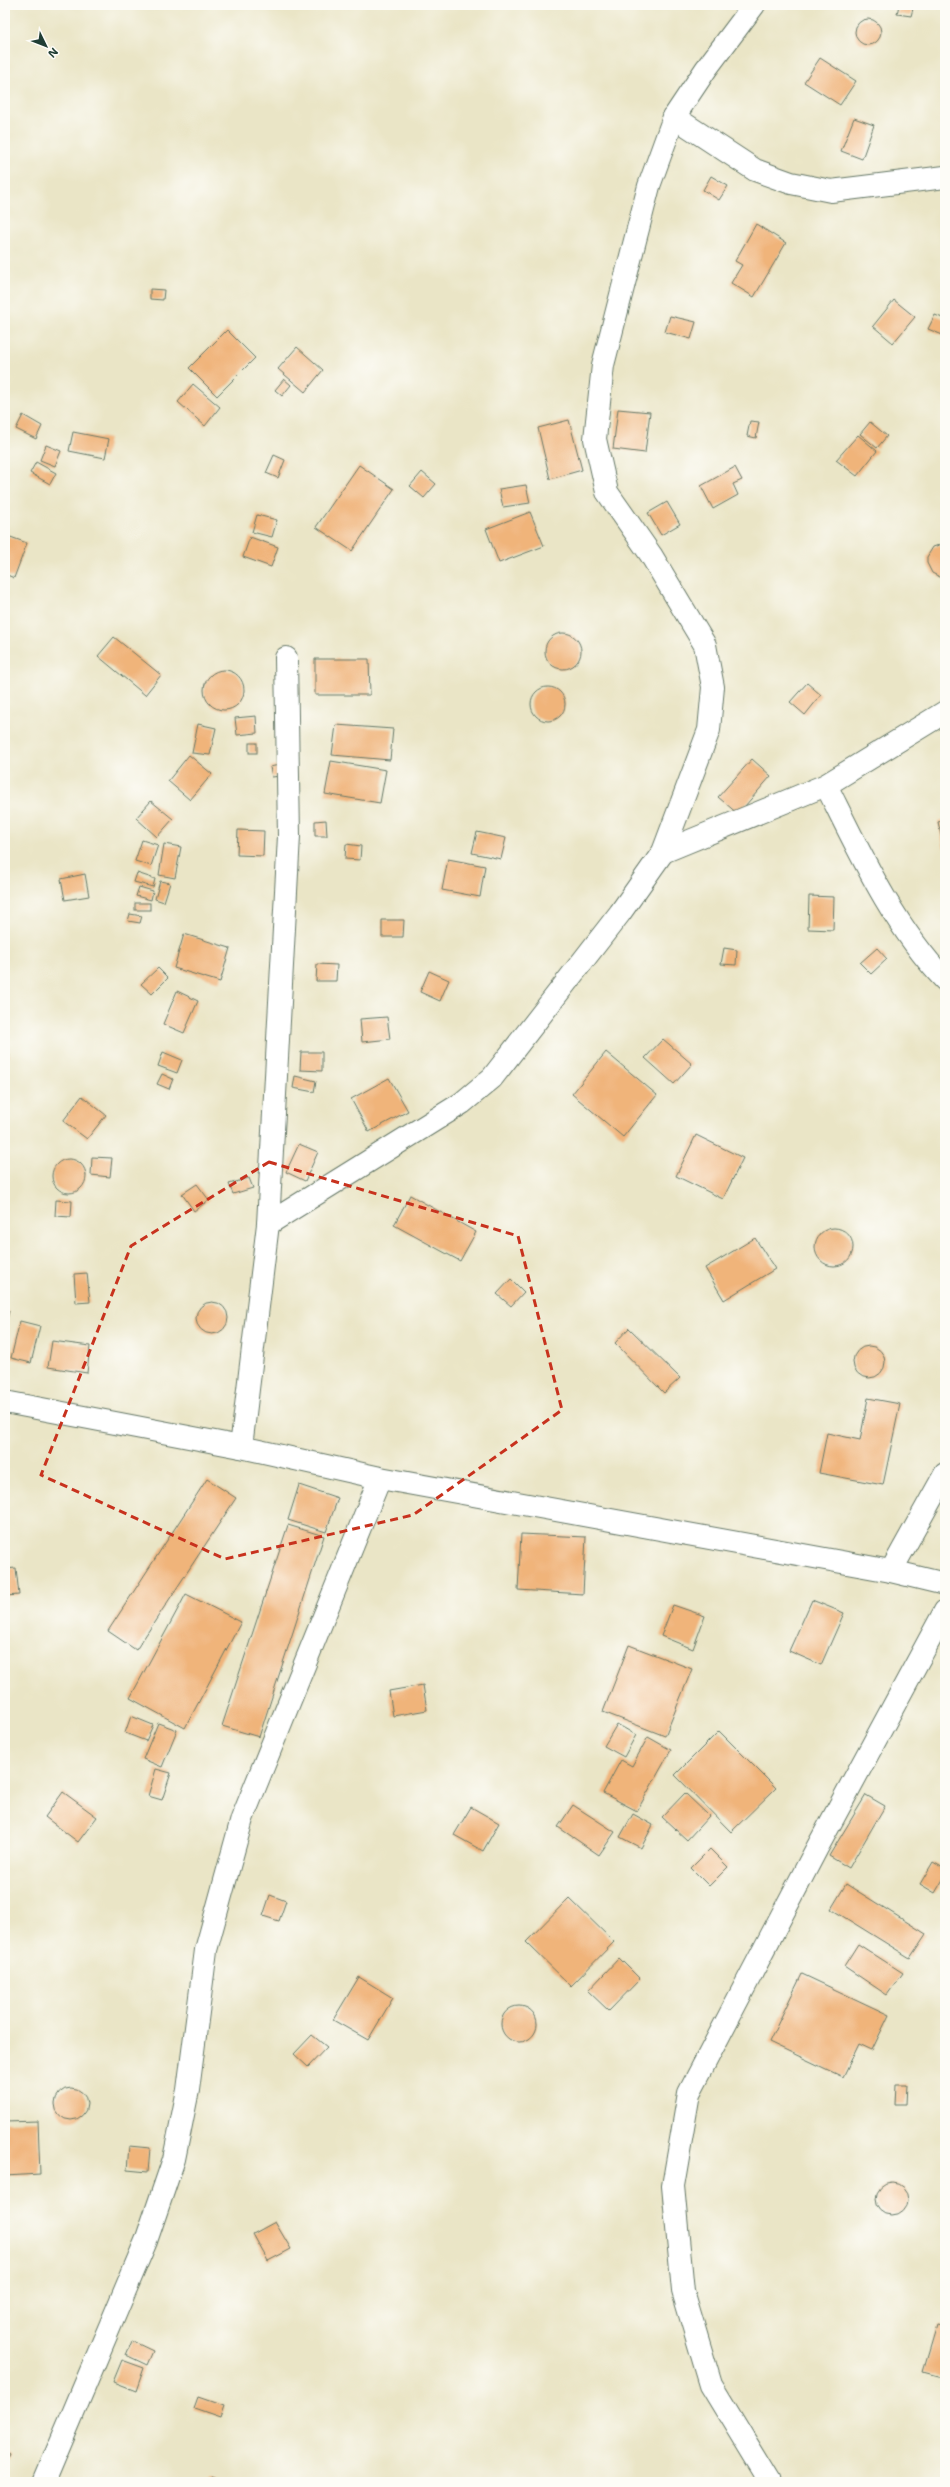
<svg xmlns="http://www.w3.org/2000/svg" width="950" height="2487" viewBox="0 0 950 2487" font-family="'Shantell Sans',sans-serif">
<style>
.building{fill:#f0b47a}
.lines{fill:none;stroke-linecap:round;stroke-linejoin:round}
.street-casing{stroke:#667867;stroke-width:24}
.street{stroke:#fff;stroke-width:22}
.marked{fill:none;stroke:#c8321e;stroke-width:3;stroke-dasharray:8 5;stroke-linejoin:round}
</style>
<rect width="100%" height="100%" fill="#fdfcf7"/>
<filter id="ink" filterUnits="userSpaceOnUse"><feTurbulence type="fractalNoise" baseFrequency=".025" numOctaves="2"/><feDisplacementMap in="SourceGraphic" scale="8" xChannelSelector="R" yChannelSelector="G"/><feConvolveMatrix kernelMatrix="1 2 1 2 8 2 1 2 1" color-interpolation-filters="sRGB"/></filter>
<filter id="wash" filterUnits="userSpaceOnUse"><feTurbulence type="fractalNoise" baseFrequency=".012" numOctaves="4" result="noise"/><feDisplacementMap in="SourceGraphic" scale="16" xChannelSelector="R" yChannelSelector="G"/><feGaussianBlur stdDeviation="0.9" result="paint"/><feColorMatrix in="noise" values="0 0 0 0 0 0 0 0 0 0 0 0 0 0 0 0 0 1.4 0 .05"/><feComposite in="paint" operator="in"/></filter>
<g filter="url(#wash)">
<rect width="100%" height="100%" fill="#eae5c6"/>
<g id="blocks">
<g class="building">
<path d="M 899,5 L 914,5 L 911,16 L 897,14 Z"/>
<circle cx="868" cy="32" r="13"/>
<path d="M 820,58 L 856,81 L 840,105 L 804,82 Z"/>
<path d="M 854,118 L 874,125 L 862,159 L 841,151 Z"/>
<path d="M 711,176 L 728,186 L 719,200 L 703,190 Z"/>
<path d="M 756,224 L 786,243 L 754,297 L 731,283 L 742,265 L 735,261 Z"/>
<path d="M 150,289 L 164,290 L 163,300 L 150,299 Z"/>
<path d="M 894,300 L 915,317 L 893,343 L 873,326 Z"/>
<path d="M 935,315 L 945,319 L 945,336 L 928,329 Z"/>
<path d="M 670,316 L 696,322 L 691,339 L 665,332 Z"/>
<path d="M 227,330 L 255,358 L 217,396 L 189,368 Z"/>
<path d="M 297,347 L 323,370 L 305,392 L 278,369 Z"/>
<path d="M 284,379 L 291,385 L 282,396 L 275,390 Z"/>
<path d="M 193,384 L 220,407 L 205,426 L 178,402 Z"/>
<path d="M 618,409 L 650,412 L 645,453 L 613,449 Z"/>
<path d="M 23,415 L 42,426 L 36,439 L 16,429 Z"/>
<path d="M 569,420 L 582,470 L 550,479 L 538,428 Z"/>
<path d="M 750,421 L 759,422 L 756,438 L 747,436 Z"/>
<path d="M 870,422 L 887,436 L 877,448 L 860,434 Z"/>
<path d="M 73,432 L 109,439 L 105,458 L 69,451 Z"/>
<path d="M 858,435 L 877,451 L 857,476 L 836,460 Z"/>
<path d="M 46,445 L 61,451 L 55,466 L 40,460 Z"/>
<path d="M 274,455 L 285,460 L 278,478 L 266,473 Z"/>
<path d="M 36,462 L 56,473 L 50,484 L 30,473 Z"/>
<path d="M 359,465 L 394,489 L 352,551 L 316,527 Z"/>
<path d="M 735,467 L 742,480 L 733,484 L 738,495 L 713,509 L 701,486 Z"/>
<path d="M 422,472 L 436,484 L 424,498 L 410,486 Z"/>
<path d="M 526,485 L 530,503 L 503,507 L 499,489 Z"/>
<path d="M 667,502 L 680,524 L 661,535 L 648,513 Z"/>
<path d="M 530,512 L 544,546 L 499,563 L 486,529 Z"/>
<path d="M 257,515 L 277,520 L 272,537 L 252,532 Z"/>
<path d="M 5,535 L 27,543 L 14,578 L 5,574 Z"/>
<path d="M 250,537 L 278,547 L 271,567 L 243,557 Z"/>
<path d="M 945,543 L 945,578 L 942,578 L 932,573 L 927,563 L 927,557 L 933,547 Z"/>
<circle cx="563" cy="651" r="18"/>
<path d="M 114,637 L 161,675 L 145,695 L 98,656 Z"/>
<path d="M 315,659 L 369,659 L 370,695 L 315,695 Z"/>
<circle cx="224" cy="690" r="20"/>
<path d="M 807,683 L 821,695 L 805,715 L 790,702 Z"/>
<circle cx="548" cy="704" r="17"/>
<path d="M 256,716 L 257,733 L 237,735 L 235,718 Z"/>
<path d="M 198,724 L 216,728 L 210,755 L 192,753 Z"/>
<path d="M 336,725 L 393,729 L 390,760 L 332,755 Z"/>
<rect x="249" y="743" width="8" height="10"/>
<path d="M 189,755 L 212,774 L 190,800 L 168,781 Z"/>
<path d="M 752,759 L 771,776 L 738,814 L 718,797 Z"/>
<path d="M 331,761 L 386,770 L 380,803 L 325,794 Z"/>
<path d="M 279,765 L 281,776 L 272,777 L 270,767 Z"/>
<path d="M 151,801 L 173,819 L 157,837 L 136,818 Z"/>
<path d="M 326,820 L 327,836 L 315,836 L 315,821 Z"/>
<path d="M 945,820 L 945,848 L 944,848 L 938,822 Z"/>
<path d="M 238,830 L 264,831 L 263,856 L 237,855 Z"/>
<path d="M 477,832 L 506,838 L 501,859 L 472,853 Z"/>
<path d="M 142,840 L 158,845 L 151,866 L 135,861 Z"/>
<path d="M 164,844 L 181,847 L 175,878 L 159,875 Z"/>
<path d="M 346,844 L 361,846 L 360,860 L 345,859 Z"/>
<path d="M 448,859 L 485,866 L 480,897 L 442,890 Z"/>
<path d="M 137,873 L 155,879 L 153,887 L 134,882 Z"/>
<path d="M 85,874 L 89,896 L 65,900 L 61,879 Z"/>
<path d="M 160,881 L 170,883 L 164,902 L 155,899 Z"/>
<path d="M 139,887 L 153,891 L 151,900 L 136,896 Z"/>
<path d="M 809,896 L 834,897 L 833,930 L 808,929 Z"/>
<rect x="135" y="903" width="15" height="7"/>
<path d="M 130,914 L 142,916 L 140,923 L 128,921 Z"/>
<path d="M 382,920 L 404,920 L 403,937 L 382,937 Z"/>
<path d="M 184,934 L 230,948 L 220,982 L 174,968 Z"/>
<path d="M 724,948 L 737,950 L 736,965 L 721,964 Z"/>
<path d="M 877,948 L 887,959 L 871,974 L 860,963 Z"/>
<path d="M 317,964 L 337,965 L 336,981 L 316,981 Z"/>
<path d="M 158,968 L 168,978 L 152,994 L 141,984 Z"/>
<path d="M 429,971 L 449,980 L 440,1001 L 420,992 Z"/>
<path d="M 177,991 L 198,1001 L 184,1033 L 163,1024 Z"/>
<path d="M 387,1017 L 390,1039 L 362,1042 L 360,1019 Z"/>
<path d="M 663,1039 L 692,1064 L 674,1084 L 645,1058 Z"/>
<path d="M 5,1046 L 10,1056 L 5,1058 Z"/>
<path d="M 163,1052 L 182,1060 L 177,1073 L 158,1066 Z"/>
<path d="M 301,1052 L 322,1052 L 322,1071 L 300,1070 Z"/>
<path d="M 606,1052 L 657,1095 L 623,1137 L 572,1094 Z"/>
<path d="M 162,1074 L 173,1079 L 169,1089 L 157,1084 Z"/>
<path d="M 295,1076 L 316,1081 L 314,1092 L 293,1088 Z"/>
<path d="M 389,1078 L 408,1111 L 369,1132 L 351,1099 Z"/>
<path d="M 82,1096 L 106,1115 L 87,1139 L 63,1121 Z"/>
<path d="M 696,1135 L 743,1158 L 723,1199 L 676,1176 Z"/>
<path d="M 299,1144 L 318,1152 L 305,1181 L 286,1172 Z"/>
<path d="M 92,1157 L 112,1158 L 110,1177 L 91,1175 Z"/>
<circle cx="69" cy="1176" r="17"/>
<path d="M 249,1178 L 253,1188 L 233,1194 L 229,1184 Z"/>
<path d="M 197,1184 L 209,1200 L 194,1211 L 182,1194 Z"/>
<path d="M 410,1195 L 476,1232 L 460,1261 L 394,1225 Z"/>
<path d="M 56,1200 L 72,1201 L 71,1217 L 55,1216 Z"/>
<circle cx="834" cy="1247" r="19"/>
<path d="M 755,1238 L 775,1269 L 724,1300 L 705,1268 Z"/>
<path d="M 87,1273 L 90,1302 L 76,1303 L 74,1274 Z"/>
<path d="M 511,1279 L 524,1292 L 511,1306 L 497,1294 Z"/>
<circle cx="212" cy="1318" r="16"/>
<path d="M 5,1310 L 9,1311 L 6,1323 L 5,1323 Z"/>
<path d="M 20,1321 L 40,1326 L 31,1363 L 11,1358 Z"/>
<path d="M 629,1328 L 680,1378 L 664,1393 L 615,1343 Z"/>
<path d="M 52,1341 L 90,1346 L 87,1373 L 48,1367 Z"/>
<circle cx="869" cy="1362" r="16"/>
<path d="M 868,1398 L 900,1404 L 883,1485 L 819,1473 L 827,1433 L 860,1440 Z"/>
<path d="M 207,1479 L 236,1498 L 136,1650 L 108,1631 Z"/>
<path d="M 299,1485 L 338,1498 L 326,1532 L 288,1520 Z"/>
<path d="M 288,1525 L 324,1536 L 259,1737 L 222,1726 Z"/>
<path d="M 521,1534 L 586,1537 L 583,1594 L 518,1590 Z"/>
<path d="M 16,1568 L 19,1595 L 5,1596 L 5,1569 Z"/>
<path d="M 186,1594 L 241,1622 L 185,1728 L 130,1698 Z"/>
<path d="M 812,1600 L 844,1613 L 821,1665 L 789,1651 Z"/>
<path d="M 673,1605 L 705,1616 L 693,1649 L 661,1636 Z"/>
<path d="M 629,1645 L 692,1669 L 665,1736 L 603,1712 Z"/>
<path d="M 423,1685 L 427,1710 L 393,1716 L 389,1691 Z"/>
<path d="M 131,1716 L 153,1725 L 146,1741 L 125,1733 Z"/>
<path d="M 158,1723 L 177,1730 L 162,1767 L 143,1759 Z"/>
<path d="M 617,1724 L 636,1735 L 624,1757 L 604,1746 Z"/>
<path d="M 719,1731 L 776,1788 L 731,1832 L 675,1775 Z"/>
<path d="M 648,1737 L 671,1750 L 637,1811 L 603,1793 L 621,1760 L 632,1766 Z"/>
<path d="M 156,1769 L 171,1773 L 162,1800 L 148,1796 Z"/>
<path d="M 63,1792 L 97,1817 L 78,1842 L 45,1817 Z"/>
<path d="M 685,1793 L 709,1816 L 687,1840 L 662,1817 Z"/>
<path d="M 866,1795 L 885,1806 L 849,1868 L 829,1856 Z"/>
<path d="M 573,1805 L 615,1832 L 599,1855 L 558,1827 Z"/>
<path d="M 471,1807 L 499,1823 L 483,1851 L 454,1835 Z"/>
<path d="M 633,1814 L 653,1825 L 641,1848 L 620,1837 Z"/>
<path d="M 710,1849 L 728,1867 L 709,1886 L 691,1868 Z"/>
<path d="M 933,1862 L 945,1869 L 945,1876 L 935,1893 L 920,1884 Z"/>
<path d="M 846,1884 L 926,1934 L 910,1958 L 831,1909 Z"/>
<path d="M 270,1895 L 286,1901 L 279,1921 L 263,1916 Z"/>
<path d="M 569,1898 L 614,1942 L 571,1986 L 526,1942 Z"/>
<path d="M 858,1944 L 903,1973 L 887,1995 L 844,1966 Z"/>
<path d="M 619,1958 L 640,1979 L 609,2011 L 588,1991 Z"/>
<path d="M 802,1974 L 889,2015 L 872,2050 L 859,2044 L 843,2077 L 769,2042 Z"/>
<path d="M 359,1977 L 393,1998 L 368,2040 L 333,2020 Z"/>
<circle cx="519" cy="2024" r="18"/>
<path d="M 312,2035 L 327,2047 L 308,2067 L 294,2054 Z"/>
<path d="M 896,2084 L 907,2084 L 906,2104 L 895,2104 Z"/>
<circle cx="71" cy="2104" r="16"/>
<path d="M 38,2121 L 40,2174 L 5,2176 L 5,2122 Z"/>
<path d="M 129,2146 L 150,2148 L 148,2172 L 127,2170 Z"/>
<circle cx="892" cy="2199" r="16"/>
<path d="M 275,2222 L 291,2249 L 268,2261 L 253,2234 Z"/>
<path d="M 937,2325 L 945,2327 L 945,2378 L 923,2372 Z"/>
<path d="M 132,2341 L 153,2351 L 147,2365 L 126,2355 Z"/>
<path d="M 122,2360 L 144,2368 L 136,2391 L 113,2382 Z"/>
<path d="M 198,2397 L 224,2406 L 220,2417 L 194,2408 Z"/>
<path d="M 5,2451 L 10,2454 L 5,2464 Z"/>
<path d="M 211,2476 L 228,2482 L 209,2482 Z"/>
</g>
</g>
</g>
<g filter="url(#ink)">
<use href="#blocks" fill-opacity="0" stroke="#667867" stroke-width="1"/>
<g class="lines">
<g class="street-casing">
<g id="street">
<path d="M 674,117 L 755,170 L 791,183 L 831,191 L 945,177"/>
<path d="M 826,785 C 860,853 892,924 945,980"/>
<path d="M 663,852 L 826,785 L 945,712"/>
<path d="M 268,1224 L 462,1103 L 492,1078 L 620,913 L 663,852 L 709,730 L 713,687 L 705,645 L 651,555 L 607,492 L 595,439 L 603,365 L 649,186 L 674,117 L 706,69 L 754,5"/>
<path d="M 5,1402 L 241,1447 L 380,1478 L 891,1571 L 945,1584"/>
<path d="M 241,1447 L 268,1224 L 289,836 L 286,658"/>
<path d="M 891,1571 L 945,1474"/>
<path d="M 44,2482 L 146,2241 L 174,2159 L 188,2090 L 206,1950 L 242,1819 L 380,1478"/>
<path d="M 770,2482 L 711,2385 L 683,2291 L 673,2186 L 689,2093 L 817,1848 L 945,1611"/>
</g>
</g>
<use href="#street" class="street"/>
</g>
</g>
<path class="marked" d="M 269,1162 L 518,1236 L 562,1410 L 413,1515 L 225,1559 L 41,1475 L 131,1246 Z"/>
<rect width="950" height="2487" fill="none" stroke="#fdfcf7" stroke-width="20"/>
<g transform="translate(46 46) rotate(133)" stroke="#fdfcf7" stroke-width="3" paint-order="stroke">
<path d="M0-3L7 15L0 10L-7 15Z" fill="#1f3d34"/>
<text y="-6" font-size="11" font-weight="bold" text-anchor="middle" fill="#1f3d34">N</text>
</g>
</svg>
